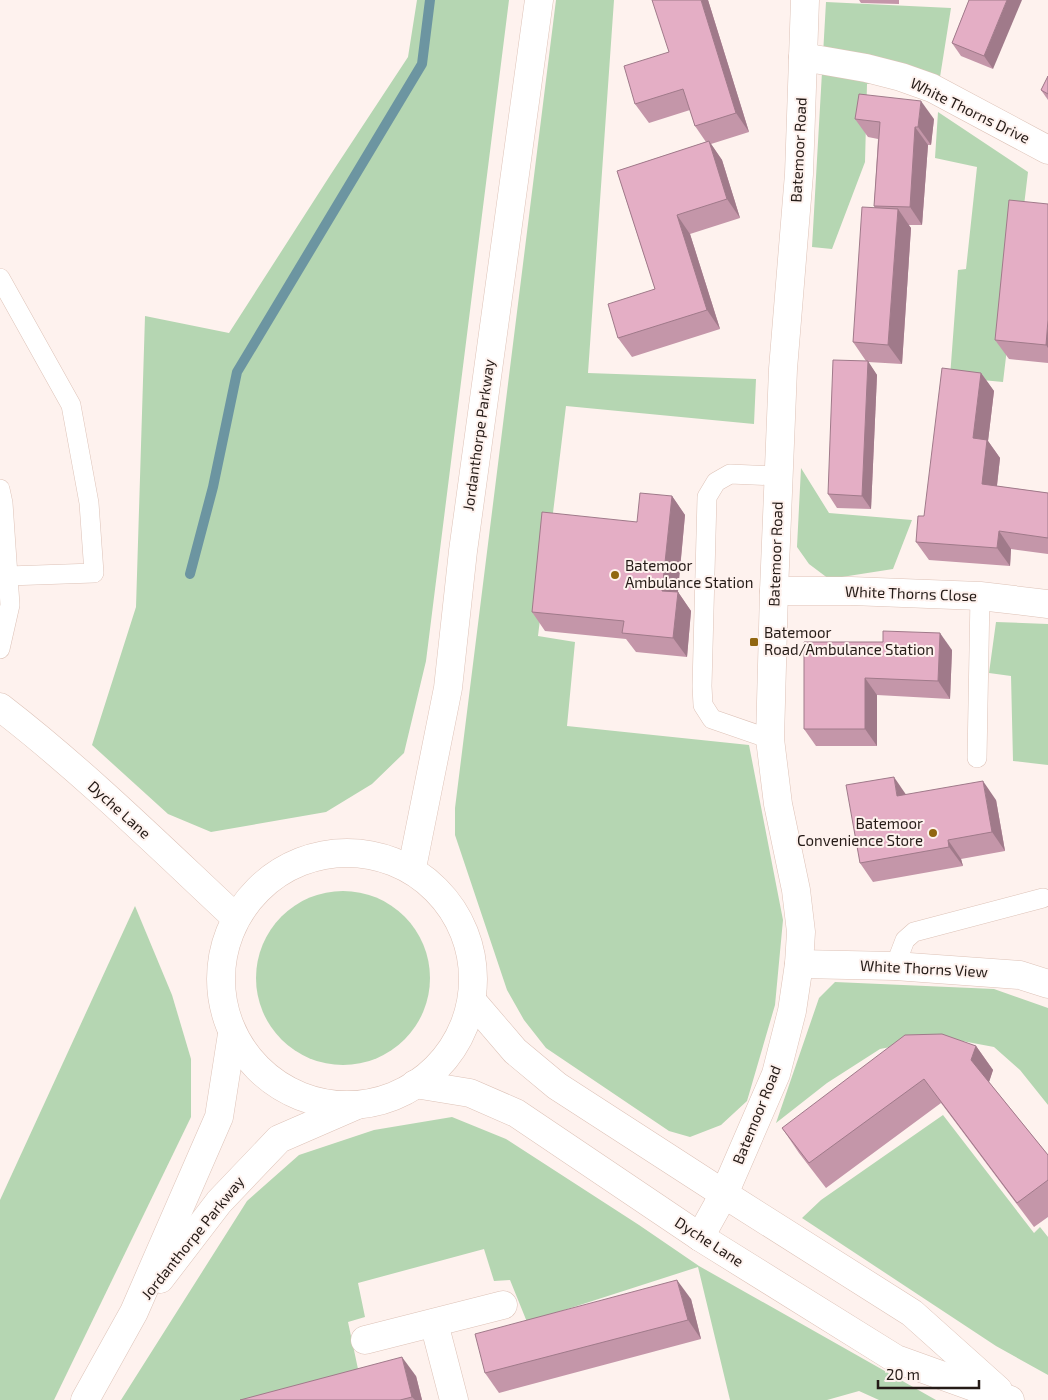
<svg xmlns="http://www.w3.org/2000/svg" width="1048" height="1400" viewBox="0 0 1048 1400" font-family="'Exo 2',sans-serif">
<style>
.green{fill:#b5d6b2}
.lines{fill:none;stroke-linecap:round;stroke-linejoin:round}
.stream{stroke:#6c95a1;stroke-width:10}
.lane-casing{stroke:#ddc2b7;stroke-width:20}
.street-casing{stroke:#ddc2b7;stroke-width:29}
.secondary-casing{stroke:#ddc2b7;stroke-width:29}
.lane{stroke:#fff;stroke-width:19}
.street{stroke:#fff;stroke-width:28}
.secondary{stroke:#fff;stroke-width:28}
.wall{fill:#c496a9}
.shaded-wall{fill:#a07a8a}
.building{fill:#e4aec5;stroke:#a07a8a}
.poi-dot{fill:#916610;stroke:#fef2ee;stroke-width:2}
.labels{text-anchor:middle;stroke-width:4;stroke-linejoin:round;paint-order:stroke}
.street-label{font-size:15px;fill:#251b17;stroke:#fef2ee}
.poi-label{font-size:15px;fill:#251b17;stroke:#fef2ee;text-anchor:start}
</style>
<rect width="100%" height="100%" fill="#fef2ee"/>
<g class="green">
<path d="M 417,0 L 509,0 L 426,661 L 404,753 L 372,784 L 326,812 L 211,832 L 168,814 L 92,745 L 136,607 L 145,316 L 229,333 L 331,174 L 408,57 Z"/>
<path d="M 556,0 L 614,0 L 588,373 L 756,379 L 754,424 L 566,406 L 538,636 L 575,642 L 567,726 L 749,745 L 783,920 L 775,1005 L 747,1101 L 721,1125 L 690,1137 L 669,1131 L 546,1048 L 524,1020 L 507,990 L 455,835 L 455,808 Z"/>
<path d="M 826,2 L 951,8 L 940,77 L 867,84 L 865,162 L 832,249 L 812,247 Z"/>
<path d="M 938,112 L 1028,172 L 1003,382 L 950,377 L 958,270 L 966,269 L 977,167 L 935,158 Z"/>
<path d="M 801,468 L 829,513 L 912,520 L 893,569 L 829,579 L 809,564 L 797,547 Z"/>
<path d="M 996,622 L 1048,624 L 1048,765 L 1013,761 L 1011,676 L 989,673 Z"/>
<circle cx="343" cy="978" r="87"/>
<path d="M 135,906 L 172,995 L 191,1059 L 191,1117 L 54,1400 L 0,1400 L 0,1200 Z"/>
<path d="M 835,982 L 994,989 L 1048,1008 L 1048,1105 L 1020,1070 L 994,1047 L 941,1037 L 880,1049 L 827,1083 L 776,1123 L 819,998 Z"/>
<path d="M 943,1115 L 1034,1233 L 1040,1227 L 1048,1237 L 1048,1375 L 996,1346 L 802,1218 L 821,1200 Z"/>
<path d="M 452,1117 L 506,1139 L 639,1225 L 699,1266 L 936,1400 L 879,1400 L 859,1391 L 827,1400 L 730,1400 L 698,1267 L 527,1322 L 510,1280 L 494,1281 L 484,1249 L 358,1283 L 365,1317 L 348,1322 L 358,1369 L 256,1400 L 121,1400 L 247,1201 L 299,1155 L 374,1130 Z"/>
</g>
<g class="lines">
<path class="stream" d="M 190,574 L 213,487 L 237,372 L 422,64 L 430,0"/>
<g class="lane-casing">
<g id="lane">
<path d="M 0,278 L 71,405 L 89,503 L 94,573 L 8,576"/>
<path d="M 0,489 L 3,503 L 10,605 L 0,649"/>
<path d="M 770,739 L 712,719 L 703,705 L 702,686 L 707,497 L 716,482 L 730,474 L 779,476"/>
<path d="M 977,758 L 980,596"/>
<path d="M 895,966 L 905,940 L 914,932 L 1043,898"/>
</g>
</g>
<g class="street-casing">
<g id="street">
<path d="M 803,57 L 866,68 L 901,77 L 932,88 L 1048,150"/>
<path d="M 774,591 L 851,591 L 980,596 L 1048,604"/>
<path d="M 799,964 L 895,966 L 1020,975 L 1048,984"/>
<path d="M 700,1237 L 724,1194 L 776,1074 L 792,1011 L 799,964 L 801,932 L 796,890 L 778,804 L 770,739 L 774,591 L 783,369 L 799,174 L 805,0"/>
<path d="M 434,1323 L 454,1400"/>
<path d="M 365,1340 L 503,1305"/>
</g>
</g>
<g class="secondary-casing">
<g id="secondary">
<path d="M 0,707 C 83,771 158,845 235,917"/>
<circle cx="347" cy="979" r="126"/>
<path d="M 412,868 L 448,688 L 463,551 L 539,0"/>
<path d="M 473,1002 L 515,1051 L 557,1086 L 724,1194 L 912,1313 L 998,1390"/>
<path d="M 415,1084 L 470,1093 L 516,1113 L 700,1237 L 896,1359 L 1010,1400"/>
<path d="M 160,1279 L 219,1202 L 279,1139 L 355,1106"/>
<path d="M 85,1400 L 134,1312 L 219,1117 L 232,1034"/>
</g>
</g>
<use href="#lane" class="lane"/>
<use href="#street" class="street"/>
<use href="#secondary" class="secondary"/>
</g>
<g class="wall">
<path d="M 708,0 L 749,132 L 711,144 L 722,160 L 740,218 L 690,234 L 720,329 L 632,357 L 618,338 L 655,289 L 617,171 L 706,142 L 695,126 L 690,110 L 649,123 L 635,104 L 669,52 Z"/>
<path d="M 859,0 L 899,0 L 899,4 L 861,3 Z"/>
<path d="M 969,0 L 993,69 L 961,56 L 952,43 Z"/>
<path d="M 1048,76 L 1048,100 L 1041,90 Z"/>
<path d="M 855,119 L 934,119 L 931,145 L 928,145 L 922,225 L 908,225 L 911,228 L 902,364 L 868,362 L 877,375 L 871,509 L 837,508 L 828,494 L 866,361 L 853,342 L 875,208 L 874,206 L 878,139 L 868,137 Z"/>
<path d="M 1048,204 L 1048,363 L 1009,359 L 995,340 Z"/>
<path d="M 981,373 L 994,391 L 988,441 L 1000,458 L 997,486 L 1048,493 L 1048,554 L 1011,549 L 1010,566 L 929,560 L 916,542 L 924,516 Z"/>
<path d="M 672,496 L 685,515 L 678,592 L 691,611 L 687,657 L 636,652 L 626,639 L 545,631 L 532,612 L 637,522 Z"/>
<path d="M 804,642 L 952,650 L 950,699 L 877,695 L 877,746 L 816,746 L 804,729 Z"/>
<path d="M 996,800 L 1005,851 L 961,859 L 963,866 L 873,882 L 860,863 Z"/>
<path d="M 976,1046 L 993,1070 L 989,1082 L 1048,1155 L 1048,1217 L 1034,1227 L 941,1103 L 826,1188 L 799,1153 L 782,1128 Z"/>
<path d="M 691,1299 L 701,1339 L 499,1393 L 485,1373 Z"/>
<path d="M 416,1376 L 422,1400 L 240,1400 Z"/>
</g>
<g class="shaded-wall">
<path d="M 701,0 L 708,0 L 749,132 L 736,113 Z"/>
<path d="M 1007,0 L 1022,0 L 993,69 L 984,56 Z"/>
<path d="M 921,101 L 934,119 L 931,145 L 918,127 Z"/>
<path d="M 915,127 L 928,145 L 922,225 L 910,207 Z"/>
<path d="M 709,141 L 722,160 L 740,218 L 727,199 Z"/>
<path d="M 898,209 L 911,228 L 902,364 L 888,345 Z"/>
<path d="M 677,215 L 690,234 L 720,329 L 707,310 Z"/>
<path d="M 1048,320 L 1048,348 L 1046,345 Z"/>
<path d="M 868,361 L 877,375 L 871,509 L 862,496 Z"/>
<path d="M 981,373 L 994,391 L 988,441 L 1000,458 L 995,502 L 982,484 L 973,438 Z"/>
<path d="M 672,496 L 685,515 L 676,610 L 662,591 Z"/>
<path d="M 999,531 L 1011,549 L 1010,566 L 997,548 Z"/>
<path d="M 678,592 L 691,611 L 687,657 L 673,638 Z"/>
<path d="M 940,633 L 952,650 L 950,699 L 938,681 Z"/>
<path d="M 865,678 L 877,695 L 877,746 L 865,729 Z"/>
<path d="M 894,777 L 907,796 L 897,796 Z"/>
<path d="M 983,781 L 996,800 L 1005,851 L 992,832 Z"/>
<path d="M 948,840 L 961,859 L 963,866 L 949,847 Z"/>
<path d="M 976,1046 L 993,1070 L 988,1085 L 971,1060 Z"/>
<path d="M 677,1280 L 691,1299 L 701,1339 L 688,1320 Z"/>
<path d="M 402,1357 L 416,1376 L 422,1400 L 415,1400 L 412,1397 Z"/>
</g>
<g class="building">
<path d="M 652,0 L 701,0 L 736,113 L 695,126 L 683,89 L 635,104 L 624,66 L 669,52 Z"/>
<path d="M 969,0 L 1007,0 L 984,56 L 952,43 Z"/>
<path d="M 1048,76 L 1048,94 L 1041,90 Z"/>
<path d="M 859,94 L 921,101 L 918,127 L 915,127 L 910,207 L 874,206 L 880,122 L 855,119 Z"/>
<path d="M 709,141 L 727,199 L 677,215 L 707,310 L 618,338 L 608,304 L 655,289 L 617,171 Z"/>
<path d="M 1009,200 L 1048,204 L 1048,320 L 1046,345 L 995,340 Z"/>
<path d="M 862,207 L 898,209 L 888,345 L 853,342 Z"/>
<path d="M 833,360 L 868,361 L 862,496 L 828,494 Z"/>
<path d="M 942,368 L 981,373 L 973,438 L 987,440 L 982,484 L 1048,493 L 1048,538 L 999,531 L 997,548 L 916,542 L 918,516 L 924,516 Z"/>
<path d="M 640,493 L 672,496 L 662,591 L 678,592 L 673,638 L 622,633 L 624,621 L 532,612 L 542,512 L 637,522 Z"/>
<path d="M 883,631 L 940,633 L 938,681 L 865,678 L 865,729 L 804,729 L 804,642 L 883,642 Z"/>
<path d="M 894,777 L 897,796 L 983,781 L 992,832 L 948,840 L 949,847 L 860,863 L 846,785 Z"/>
<path d="M 942,1034 L 976,1046 L 971,1060 L 1048,1155 L 1048,1180 L 1017,1203 L 924,1079 L 809,1163 L 782,1128 L 905,1035 Z"/>
<path d="M 677,1280 L 688,1320 L 485,1373 L 475,1334 Z"/>
<path d="M 402,1357 L 412,1397 L 400,1400 L 240,1400 Z"/>
</g>
<g class="poi-dot">
<circle cx="615" cy="575" r="5"/>
<rect x="749" y="637" width="10" height="10" rx="2.5"/>
<circle cx="933" cy="833" r="5"/>
</g>
<g class="labels">
<g class="street-label">
<text transform="translate(970 111) rotate(26)" y="5">White Thorns Drive</text>
<text transform="translate(799 150) rotate(-87)" y="5">Batemoor Road</text>
<text transform="translate(479 435) rotate(-82)" y="5">Jordanthorpe Parkway</text>
<text transform="translate(776 554) rotate(-88)" y="5">Batemoor Road</text>
<text transform="translate(911 594) rotate(2)" y="5">White Thorns Close</text>
<text transform="translate(119 810) rotate(42)" y="5">Dyche Lane</text>
<text transform="translate(924 969) rotate(3)" y="5">White Thorns View</text>
<text transform="translate(757 1115) rotate(-68)" y="5">Batemoor Road</text>
<text transform="translate(193 1238) rotate(-51)" y="5">Jordanthorpe Parkway</text>
<text transform="translate(709 1242) rotate(33)" y="5">Dyche Lane</text>
</g>
<g class="poi-label">
<text x="625" y="571">Batemoor<tspan x="625" dy="17">Ambulance Station</tspan></text>
<text x="764" y="638">Batemoor<tspan x="764" dy="17">Road/Ambulance Station</tspan></text>
<text x="923" y="829" text-anchor="end">Batemoor<tspan x="923" dy="17">Convenience Store</tspan></text>
</g>
</g>
<path d="M878 1380v8h101v-8" fill="none" stroke="#251b17" stroke-width="2.5"/>
<text x="886" y="1380" font-size="15" fill="#251b17" stroke="#fef2ee" stroke-width="4" paint-order="stroke">20 m</text>
</svg>
